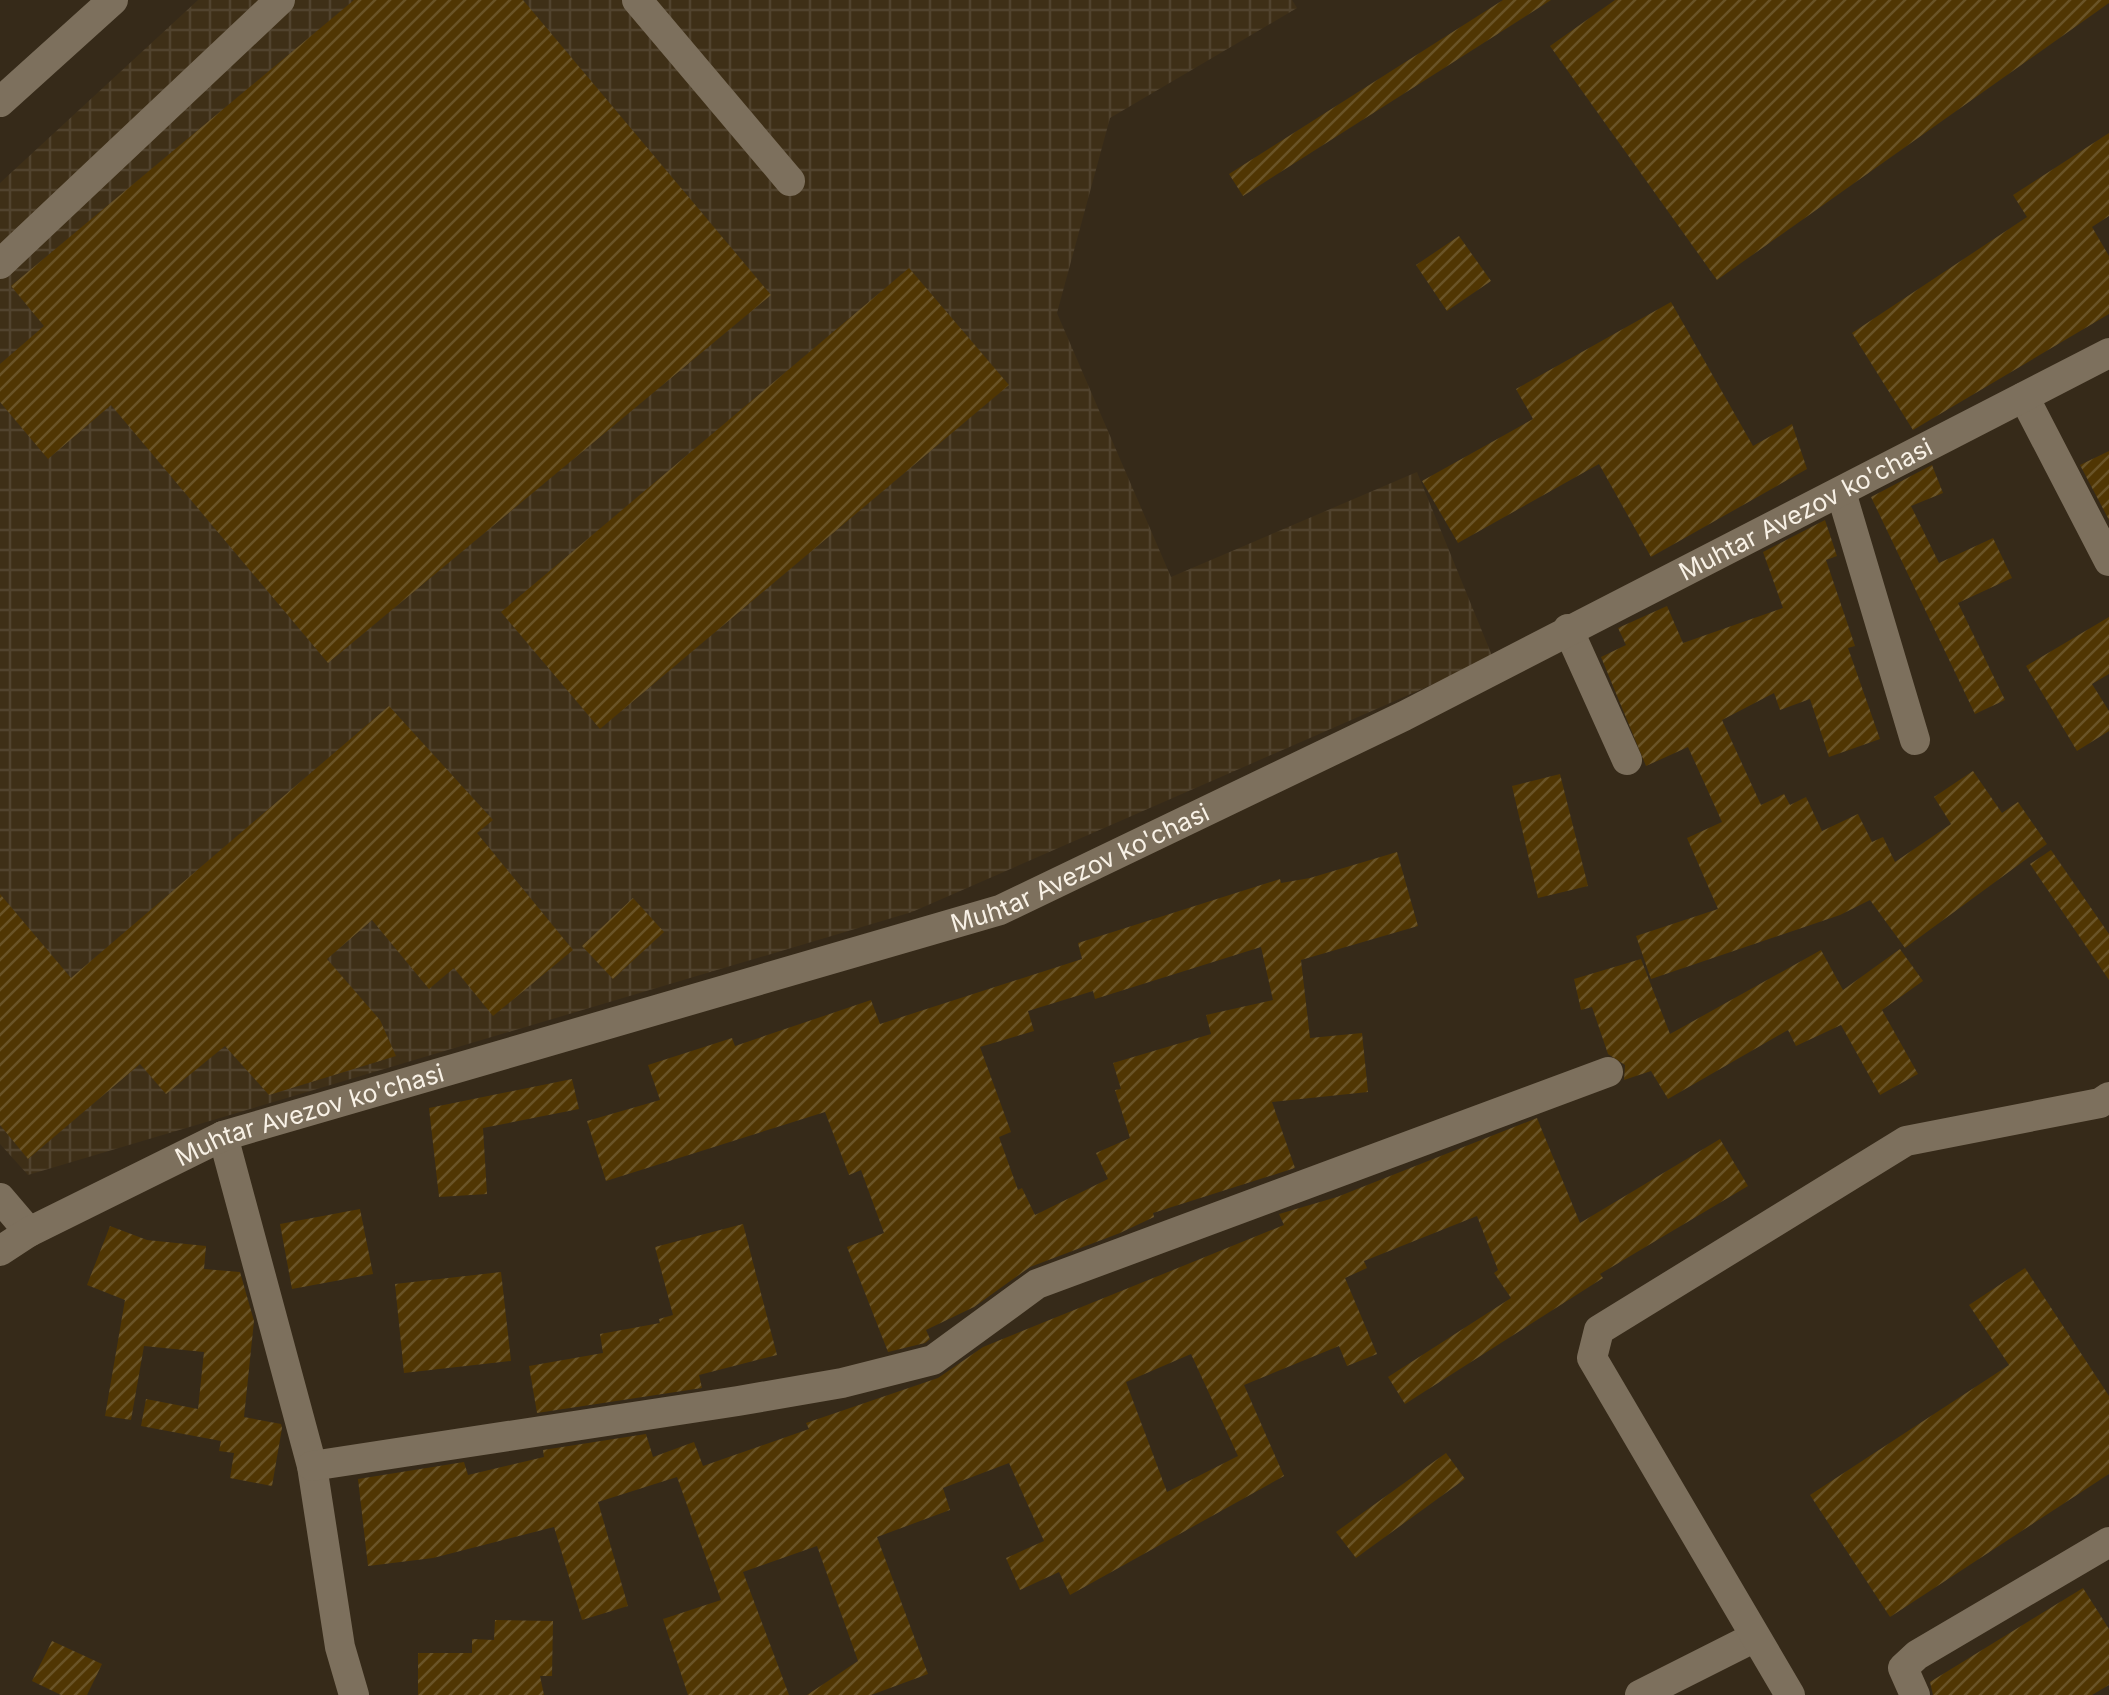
<svg xmlns="http://www.w3.org/2000/svg" width="2109" height="1695" viewBox="0 0 2109 1695" font-family="Inter,sans-serif">
<style>
.industrial{fill:url(#industrial-grid)}
.building{fill:url(#building-hatch);fill-rule:evenodd}
.lines{fill:none;stroke-linecap:round;stroke-linejoin:round}
.minor{stroke:#7d705d;stroke-width:30}
.labels{text-anchor:middle;stroke-width:9;stroke-linejoin:round;paint-order:stroke}
.street-label{font-size:25px;fill:#f8f1e6;stroke:#362a19}
</style>
<defs>
<pattern id="industrial-grid" width="8" height="8" patternUnits="userSpaceOnUse" patternTransform="scale(2.5)"><rect width="8" height="8" fill="#3e2f17"/><path d="M0 4h8M4 0v8" fill="none" stroke="#51432e"/></pattern>
<pattern id="building-hatch" width="6" height="6" patternUnits="userSpaceOnUse" patternTransform="scale(2.5)"><rect width="6" height="6" fill="#503603"/><path d="M-1 1l2-2M0 6l6-6M5 7l2-2" fill="none" stroke="#6a5428"/></pattern>
</defs>
<rect width="100%" height="100%" fill="#362a19"/>
<path class="industrial" d="M 198,0 L 1292,0 L 1297,8 L 1110,118 L 1057,313 L 1171,577 L 1417,472 L 1493,658 L 912,912 L 28,1175 L 0,1144 L 0,183 Z"/>
<g class="building">
<path d="M 354,0 L 523,0 L 771,295 L 328,663 L 111,405 L 48,459 L 0,402 L 0,364 L 44,326 L 11,286 Z"/>
<path d="M 1503,0 L 1551,0 L 1243,196 L 1229,174 Z"/>
<path d="M 1615,0 L 2109,0 L 2109,3 L 1717,280 L 1550,46 Z"/>
<path d="M 2109,133 L 2109,216 L 2092,227 L 2109,256 L 2109,314 L 1913,430 L 1852,333 L 2027,217 L 2013,195 Z"/>
<path d="M 1459,236 L 1491,281 L 1447,311 L 1416,265 Z"/>
<path d="M 909,268 L 1009,385 L 600,729 L 501,612 Z"/>
<path d="M 1671,302 L 1753,446 L 1792,424 L 1807,469 L 1651,557 L 1599,464 L 1458,543 L 1422,481 L 1533,419 L 1516,389 Z"/>
<path d="M 2109,451 L 2109,520 L 2080,465 Z"/>
<path d="M 1932,465 L 1943,493 L 1911,506 L 1939,563 L 1993,538 L 2012,578 L 1958,603 L 2005,700 L 1975,714 L 1871,497 Z"/>
<path d="M 1825,520 L 1837,556 L 1826,560 L 1855,646 L 1848,648 L 1880,739 L 1829,757 L 1810,699 L 1780,710 L 1774,693 L 1722,720 L 1761,805 L 1784,794 L 1790,805 L 1806,797 L 1822,831 L 1858,814 L 1872,842 L 1883,837 L 1895,862 L 1951,824 L 1934,797 L 1973,771 L 2002,813 L 2018,802 L 2047,844 L 1905,948 L 1870,900 L 1840,915 L 1651,979 L 1636,936 L 1718,909 L 1687,838 L 1722,822 L 1688,747 L 1646,766 L 1601,657 L 1626,645 L 1618,628 L 1667,606 L 1683,643 L 1783,608 L 1763,552 Z"/>
<path d="M 2109,617 L 2109,674 L 2092,684 L 2109,711 L 2109,731 L 2077,751 L 2026,666 Z"/>
<path d="M 389,706 L 493,820 L 477,833 L 573,950 L 493,1016 L 454,968 L 429,989 L 372,920 L 327,959 L 380,1020 L 396,1056 L 269,1095 L 225,1046 L 166,1094 L 140,1064 L 28,1159 L 0,1125 L 0,894 L 71,978 Z"/>
<path d="M 1560,774 L 1588,886 L 1538,898 L 1512,786 Z"/>
<path d="M 2051,850 L 2109,934 L 2109,980 L 2030,864 Z"/>
<path d="M 1397,852 L 1418,926 L 1301,960 L 1310,1038 L 1362,1033 L 1368,1092 L 1272,1102 L 1295,1168 L 1153,1213 L 1154,1217 L 1120,1233 L 1030,1267 L 974,1307 L 926,1330 L 930,1339 L 925,1343 L 888,1352 L 847,1247 L 884,1233 L 861,1170 L 849,1175 L 825,1112 L 606,1181 L 587,1121 L 660,1100 L 648,1065 L 732,1038 L 735,1046 L 871,1000 L 880,1024 L 1082,959 L 1078,943 L 1280,879 L 1281,883 L 1310,878 ZM 1261,947 L 1273,1000 L 1206,1015 L 1211,1034 L 1113,1063 L 1121,1089 L 1115,1090 L 1130,1138 L 1096,1153 L 1108,1179 L 1035,1215 L 1022,1188 L 1018,1190 L 999,1137 L 1011,1132 L 980,1047 L 1034,1031 L 1028,1011 L 1093,991 L 1095,999 Z"/>
<path d="M 633,898 L 664,932 L 613,979 L 582,946 Z"/>
<path d="M 1900,949 L 1923,981 L 1882,1010 L 1918,1074 L 1880,1095 L 1841,1025 L 1796,1046 L 1788,1030 L 1668,1099 L 1651,1071 L 1624,1080 L 1625,1065 L 1608,1054 L 1592,1007 L 1581,1010 L 1574,979 L 1641,959 L 1670,1034 L 1821,950 L 1843,990 Z"/>
<path d="M 572,1079 L 579,1109 L 483,1128 L 487,1194 L 439,1197 L 429,1108 Z"/>
<path d="M 1537,1118 L 1580,1223 L 1720,1139 L 1748,1186 L 1600,1274 L 1603,1278 L 1405,1404 L 1388,1377 L 1511,1298 L 1494,1273 L 1498,1270 L 1477,1216 L 1364,1261 L 1367,1268 L 1345,1278 L 1377,1354 L 1347,1366 L 1339,1346 L 1244,1385 L 1284,1476 L 1070,1595 L 1059,1572 L 1020,1590 L 1006,1558 L 1044,1541 L 1009,1463 L 943,1488 L 950,1510 L 877,1537 L 928,1674 L 871,1695 L 807,1695 L 858,1661 L 817,1546 L 743,1572 L 789,1695 L 688,1695 L 663,1619 L 721,1600 L 677,1477 L 598,1502 L 628,1606 L 582,1620 L 554,1527 L 433,1558 L 368,1566 L 358,1479 L 464,1462 L 468,1475 L 544,1457 L 543,1450 L 646,1434 L 653,1457 L 694,1442 L 703,1466 L 809,1429 L 806,1423 L 938,1378 L 983,1347 L 1284,1225 L 1279,1214 L 1337,1197 ZM 1191,1354 L 1238,1456 L 1167,1492 L 1126,1382 Z"/>
<path d="M 360,1209 L 373,1274 L 292,1289 L 280,1224 Z"/>
<path d="M 743,1224 L 777,1355 L 699,1375 L 702,1388 L 537,1413 L 529,1366 L 603,1353 L 600,1334 L 660,1323 L 659,1319 L 673,1315 L 655,1247 Z"/>
<path d="M 110,1226 L 147,1240 L 206,1246 L 204,1269 L 240,1272 L 254,1321 L 244,1417 L 281,1424 L 282,1428 L 272,1486 L 230,1478 L 234,1453 L 219,1451 L 221,1441 L 141,1426 L 146,1399 L 198,1409 L 204,1352 L 144,1346 L 131,1420 L 105,1416 L 125,1300 L 87,1285 Z"/>
<path d="M 2025,1268 L 2109,1396 L 2109,1474 L 1890,1617 L 1810,1495 L 2009,1365 L 1969,1305 Z"/>
<path d="M 501,1272 L 511,1361 L 404,1373 L 395,1284 Z"/>
<path d="M 1446,1453 L 1465,1479 L 1356,1558 L 1336,1532 Z"/>
<path d="M 2083,1588 L 2109,1629 L 2109,1685 L 2092,1695 L 1933,1695 L 1930,1682 Z"/>
<path d="M 495,1620 L 553,1621 L 552,1676 L 540,1676 L 544,1695 L 418,1695 L 418,1653 L 472,1653 L 472,1639 L 494,1640 Z"/>
<path d="M 52,1641 L 102,1664 L 87,1695 L 61,1695 L 32,1681 Z"/>
</g>
<g class="lines">
<g class="minor">
<path d="M 637,0 L 790,181"/>
<path d="M 0,102 L 113,0"/>
<path d="M 0,264 L 280,0"/>
<path d="M 2024,397 L 2109,561"/>
<path d="M 1841,492 L 1915,740"/>
<path d="M 1568,629 L 1627,760"/>
<path d="M 223,1136 L 312,1466 L 340,1647 L 354,1695"/>
<path d="M 0,1198 L 29,1232"/>
<path id="s1" d="M 0,1251 L 29,1232 L 223,1136 L 1000,910 L 1404,716 L 2109,353"/>
<path d="M 312,1466 L 738,1401 L 842,1383 L 933,1360 L 1037,1284 L 1608,1072"/>
<path d="M 1640,1695 L 1755,1637"/>
<path d="M 1790,1695 L 1592,1358 L 1599,1330 L 1906,1141 L 2100,1103 L 2109,1097"/>
<path d="M 1915,1695 L 1903,1668 L 1917,1655 L 2109,1542"/>
</g>
</g>
<g class="labels">
<g class="street-label">
<text dy="9" stroke="none"><textPath href="#s1" startOffset="1960">Muhtar Avezov ko'chasi</textPath></text>
<text dy="9" stroke="none"><textPath href="#s1" startOffset="1150">Muhtar Avezov ko'chasi</textPath></text>
<text dy="9" stroke="none"><textPath href="#s1" startOffset="340">Muhtar Avezov ko'chasi</textPath></text>
</g>
</g>
</svg>
